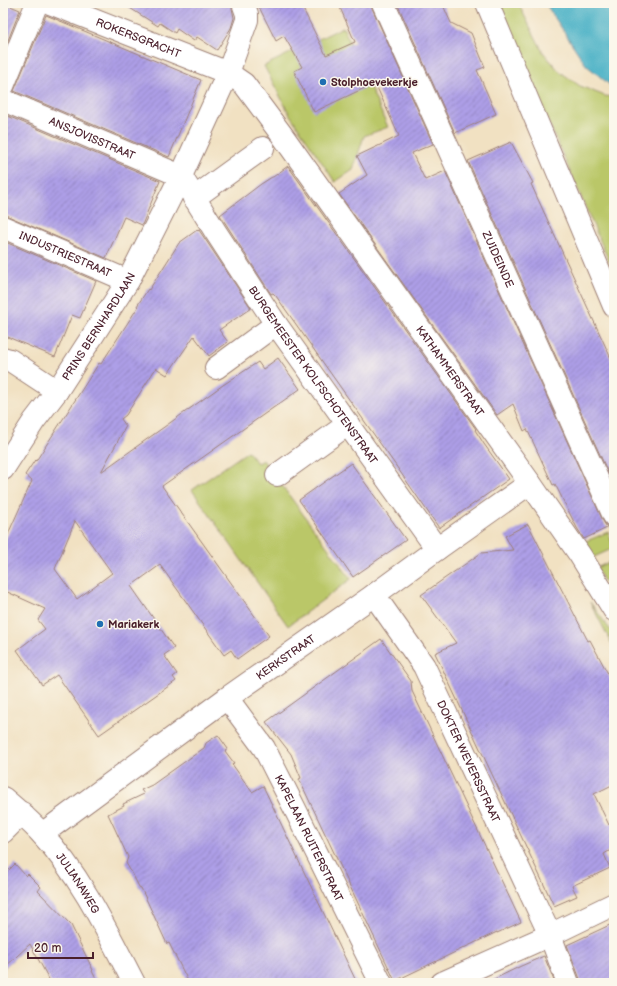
<svg xmlns="http://www.w3.org/2000/svg" width="617" height="986" viewBox="0 0 617 986" font-family="'Balsamiq Sans',sans-serif">
<style>
.grass{fill:#bac768;stroke:#82734a}
.water{fill:#48b1c6;stroke:#496878}
.building{fill:url(#building-hatch);fill-rule:evenodd}
.lines{fill:none;stroke-linecap:round;stroke-linejoin:round}
.minor-casing{stroke:#9e8076;stroke-width:24}
.major-casing{stroke:#9e8076;stroke-width:24}
.minor{stroke:#fff;stroke-width:22}
.major{stroke:#fff;stroke-width:22}
.poi-dot{fill:#1f6fb2;stroke:#fbf7ec;stroke-width:1.5}
.labels{text-anchor:middle;stroke-width:3;stroke-linejoin:round;paint-order:stroke}
.street-label{font-size:11px;fill:#4a1f2b;stroke:#fbf7ec}
.poi-label{font-size:11px;font-weight:bold;fill:#4a1f2b;stroke:#fbf7ec;text-anchor:start}
</style>
<defs>
<pattern id="building-hatch" width="6" height="6" patternUnits="userSpaceOnUse"><rect width="6" height="6" fill="#ad9fe7"/><path d="M-1 1l2-2M0 6l6-6M5 7l2-2" fill="none" stroke="#8f81bb"/></pattern>
</defs>
<rect width="100%" height="100%" fill="#fbf7ec"/>
<filter id="ink" filterUnits="userSpaceOnUse"><feTurbulence type="fractalNoise" baseFrequency=".025" numOctaves="2"/><feDisplacementMap in="SourceGraphic" scale="8" xChannelSelector="R" yChannelSelector="G"/><feConvolveMatrix kernelMatrix="1 2 1 2 8 2 1 2 1" color-interpolation-filters="sRGB"/></filter>
<filter id="wash" filterUnits="userSpaceOnUse"><feTurbulence type="fractalNoise" baseFrequency=".012" numOctaves="4" result="noise"/><feDisplacementMap in="SourceGraphic" scale="16" xChannelSelector="R" yChannelSelector="G"/><feGaussianBlur stdDeviation="0.9" result="paint"/><feColorMatrix in="noise" values="0 0 0 0 0 0 0 0 0 0 0 0 0 0 0 0 0 1.4 0 .05"/><feComposite in="paint" operator="in"/></filter>
<g filter="url(#wash)">
<rect width="100%" height="100%" fill="#f1e1c2"/>
<g class="grass">
<path d="M 497,3 L 518,3 L 543,52 L 559,71 L 580,86 L 605,96 L 614,97 L 614,273 Z"/>
<path d="M 343,27 L 388,127 L 364,136 L 353,170 L 335,182 L 290,115 L 264,66 Z"/>
<path d="M 248,451 L 257,463 L 263,460 L 351,579 L 288,626 L 192,490 Z"/>
<path d="M 608,532 L 614,548 L 594,557 L 584,542 Z"/>
<path d="M 614,560 L 614,597 L 596,568 Z"/>
<path d="M 590,602 L 614,635 L 614,648 Z"/>
</g>
<path class="water" d="M 545,3 L 614,3 L 614,86 L 610,85 L 586,65 Z"/>
<g id="blocks">
<g class="building">
<path d="M 3,3 L 20,10 L 3,53 Z"/>
<path d="M 122,3 L 231,3 L 234,18 L 231,28 L 217,50 L 197,37 L 194,41 L 177,29 L 175,33 L 160,23 L 158,26 Z"/>
<path d="M 257,3 L 300,3 L 326,55 L 355,42 L 338,3 L 371,3 L 372,8 L 433,144 L 412,153 L 425,180 L 445,171 L 603,521 L 606,526 L 609,527 L 584,539 L 577,528 L 555,484 L 553,485 L 527,429 L 524,431 L 513,404 L 497,415 L 339,194 L 367,175 L 357,156 L 399,136 L 375,83 L 314,112 L 294,71 L 302,67 L 284,36 L 276,41 Z"/>
<path d="M 397,3 L 442,3 L 451,23 L 471,33 L 485,67 L 477,70 L 496,114 L 455,133 Z"/>
<path d="M 46,15 L 201,80 L 169,157 L 14,91 Z"/>
<path d="M 3,114 L 160,181 L 142,225 L 124,217 L 106,258 L 8,216 L 3,215 Z"/>
<path d="M 511,142 L 533,183 L 531,184 L 614,365 L 614,486 L 468,161 Z"/>
<path d="M 288,166 L 476,429 L 475,430 L 484,444 L 509,479 L 439,528 L 394,463 L 276,296 L 273,293 L 271,294 L 220,215 L 261,184 L 272,177 L 273,177 Z"/>
<path d="M 197,230 L 198,231 L 199,230 L 251,308 L 219,330 L 228,342 L 209,356 L 194,336 L 167,375 L 156,368 L 138,396 L 126,415 L 121,419 L 126,426 L 101,472 L 223,385 L 258,362 L 263,369 L 278,358 L 300,389 L 162,486 L 269,636 L 237,659 L 231,650 L 224,655 L 160,565 L 131,586 L 174,648 L 164,655 L 177,674 L 173,677 L 176,681 L 99,735 L 57,675 L 42,685 L 17,650 L 45,629 L 38,620 L 45,609 L 3,590 L 3,545 L 32,481 L 25,475 L 35,460 L 36,461 L 99,363 L 101,364 L 138,307 L 137,306 L 148,289 L 149,290 L 179,243 ZM 75,521 L 112,573 L 77,599 L 55,569 Z"/>
<path d="M 3,241 L 96,281 L 80,318 L 72,315 L 55,357 L 3,335 Z"/>
<path d="M 351,463 L 406,540 L 353,577 L 299,500 Z"/>
<path d="M 528,524 L 588,641 L 590,640 L 614,685 L 614,784 L 594,794 L 609,825 L 614,822 L 614,848 L 604,854 L 610,868 L 572,886 L 577,896 L 554,906 L 435,653 L 456,643 L 421,595 L 481,553 L 513,550 L 505,536 Z"/>
<path d="M 381,639 L 411,681 L 412,691 L 521,922 L 497,933 L 497,932 L 395,981 L 299,779 L 301,778 L 291,754 L 266,722 Z"/>
<path d="M 218,735 L 228,749 L 225,751 L 234,763 L 232,764 L 252,792 L 263,786 L 357,983 L 189,983 L 169,943 L 167,944 L 141,888 L 139,887 L 131,871 L 130,870 L 126,863 L 128,857 L 108,814 L 124,806 L 123,804 L 144,794 L 141,790 L 152,785 L 204,748 L 206,743 Z"/>
<path d="M 15,864 L 26,876 L 28,874 L 41,887 L 38,891 L 71,925 L 87,958 L 93,970 L 92,971 L 98,983 L 51,983 L 30,944 L 3,969 L 3,876 Z"/>
<path d="M 614,923 L 614,983 L 580,983 L 580,979 L 567,945 Z"/>
<path d="M 544,956 L 555,983 L 486,983 L 521,966 Z"/>
</g>
</g>
</g>
<g filter="url(#ink)">
<use href="#blocks" fill-opacity="0" stroke="#9e8076" stroke-width="1"/>
<g class="lines">
<g class="minor-casing">
<g id="minor">
<path id="s1" d="M 50,3 L 228,73 L 244,84 L 282,135 L 530,483 L 580,555 L 614,610"/>
<path id="s2" d="M 383,3 L 614,516"/>
<path d="M 487,3 L 614,306"/>
<path d="M 3,86 L 37,3"/>
<path id="s3" d="M 3,100 L 181,176"/>
<path id="s4" d="M 181,176 L 215,231 L 276,324 L 437,549"/>
<path d="M 194,198 L 263,148"/>
<path id="s5" d="M 3,227 L 128,281"/>
<path d="M 3,358 L 10,360 L 57,391"/>
<path d="M 216,368 L 276,324"/>
<path id="s6" d="M 3,469 L 34,421 L 57,391 L 128,281 L 181,176 L 228,73 L 247,20 L 247,14 L 243,3"/>
<path d="M 277,475 L 348,424"/>
<path id="s7" d="M 374,595 L 424,666 L 550,935 L 568,983"/>
<path id="s8" d="M 227,698 L 264,748 L 294,807 L 381,983"/>
<path d="M 3,832 L 22,813"/>
<path id="s9" d="M 42,834 L 227,698 L 374,595 L 437,549 L 530,483"/>
<path d="M 442,983 L 550,935 L 614,904"/>
</g>
</g>
<g class="major-casing">
<g id="major">
<path id="s10" d="M 3,798 C 16,809 29,820 41,833 C 81,876 107,931 134,983"/>
</g>
</g>
<use href="#minor" class="minor"/>
<use href="#major" class="major"/>
</g>
</g>
<g class="poi-dot">
<circle cx="323" cy="82" r="4"/>
<circle cx="100" cy="624" r="4"/>
</g>
<g class="labels">
<g class="street-label">
<text dy="4" stroke="none"><textPath href="#s1" startOffset="95">ROKERSGRACHT</textPath></text>
<text dy="4" stroke="none"><textPath href="#s3" startOffset="97">ANSJOVISSTRAAT</textPath></text>
<text dy="4" stroke="none"><textPath href="#s5" startOffset="68">INDUSTRIESTRAAT</textPath></text>
<text dy="4" stroke="none"><textPath href="#s2" startOffset="281">ZUIDEINDE</textPath></text>
<text dy="4" stroke="none"><textPath href="#s6" startOffset="172">PRINS BERNHARDLAAN</textPath></text>
<text dy="4" stroke="none"><textPath href="#s1" startOffset="564">KATHAMMERSTRAAT</textPath></text>
<text dy="4" stroke="none"><textPath href="#s4" startOffset="239">BURGEMEESTER KOLFSCHOTENSTRAAT</textPath></text>
<text dy="4" stroke="none"><textPath href="#s9" startOffset="301">KERKSTRAAT</textPath></text>
<text dy="4" stroke="none"><textPath href="#s7" startOffset="192">DOKTER WEVERSSTRAAT</textPath></text>
<text dy="4" stroke="none"><textPath href="#s8" startOffset="163">KAPELAAN RUITERSTRAAT</textPath></text>
<text dy="4" stroke="none"><textPath href="#s10" startOffset="114">JULIANAWEG</textPath></text>
</g>
<g class="poi-label">
<text x="331" y="86">Stolphoevekerkje</text>
<text x="108" y="628">Mariakerk</text>
</g>
</g>
<rect width="617" height="986" fill="none" stroke="#fbf7ec" stroke-width="16"/>
<path d="M28 952v6h65v-6" fill="none" stroke="#4a1f2b" stroke-width="2"/>
<text x="34" y="952" font-size="12" fill="#4a1f2b" stroke="#fbf7ec" stroke-width="3" paint-order="stroke">20 m</text>
</svg>
